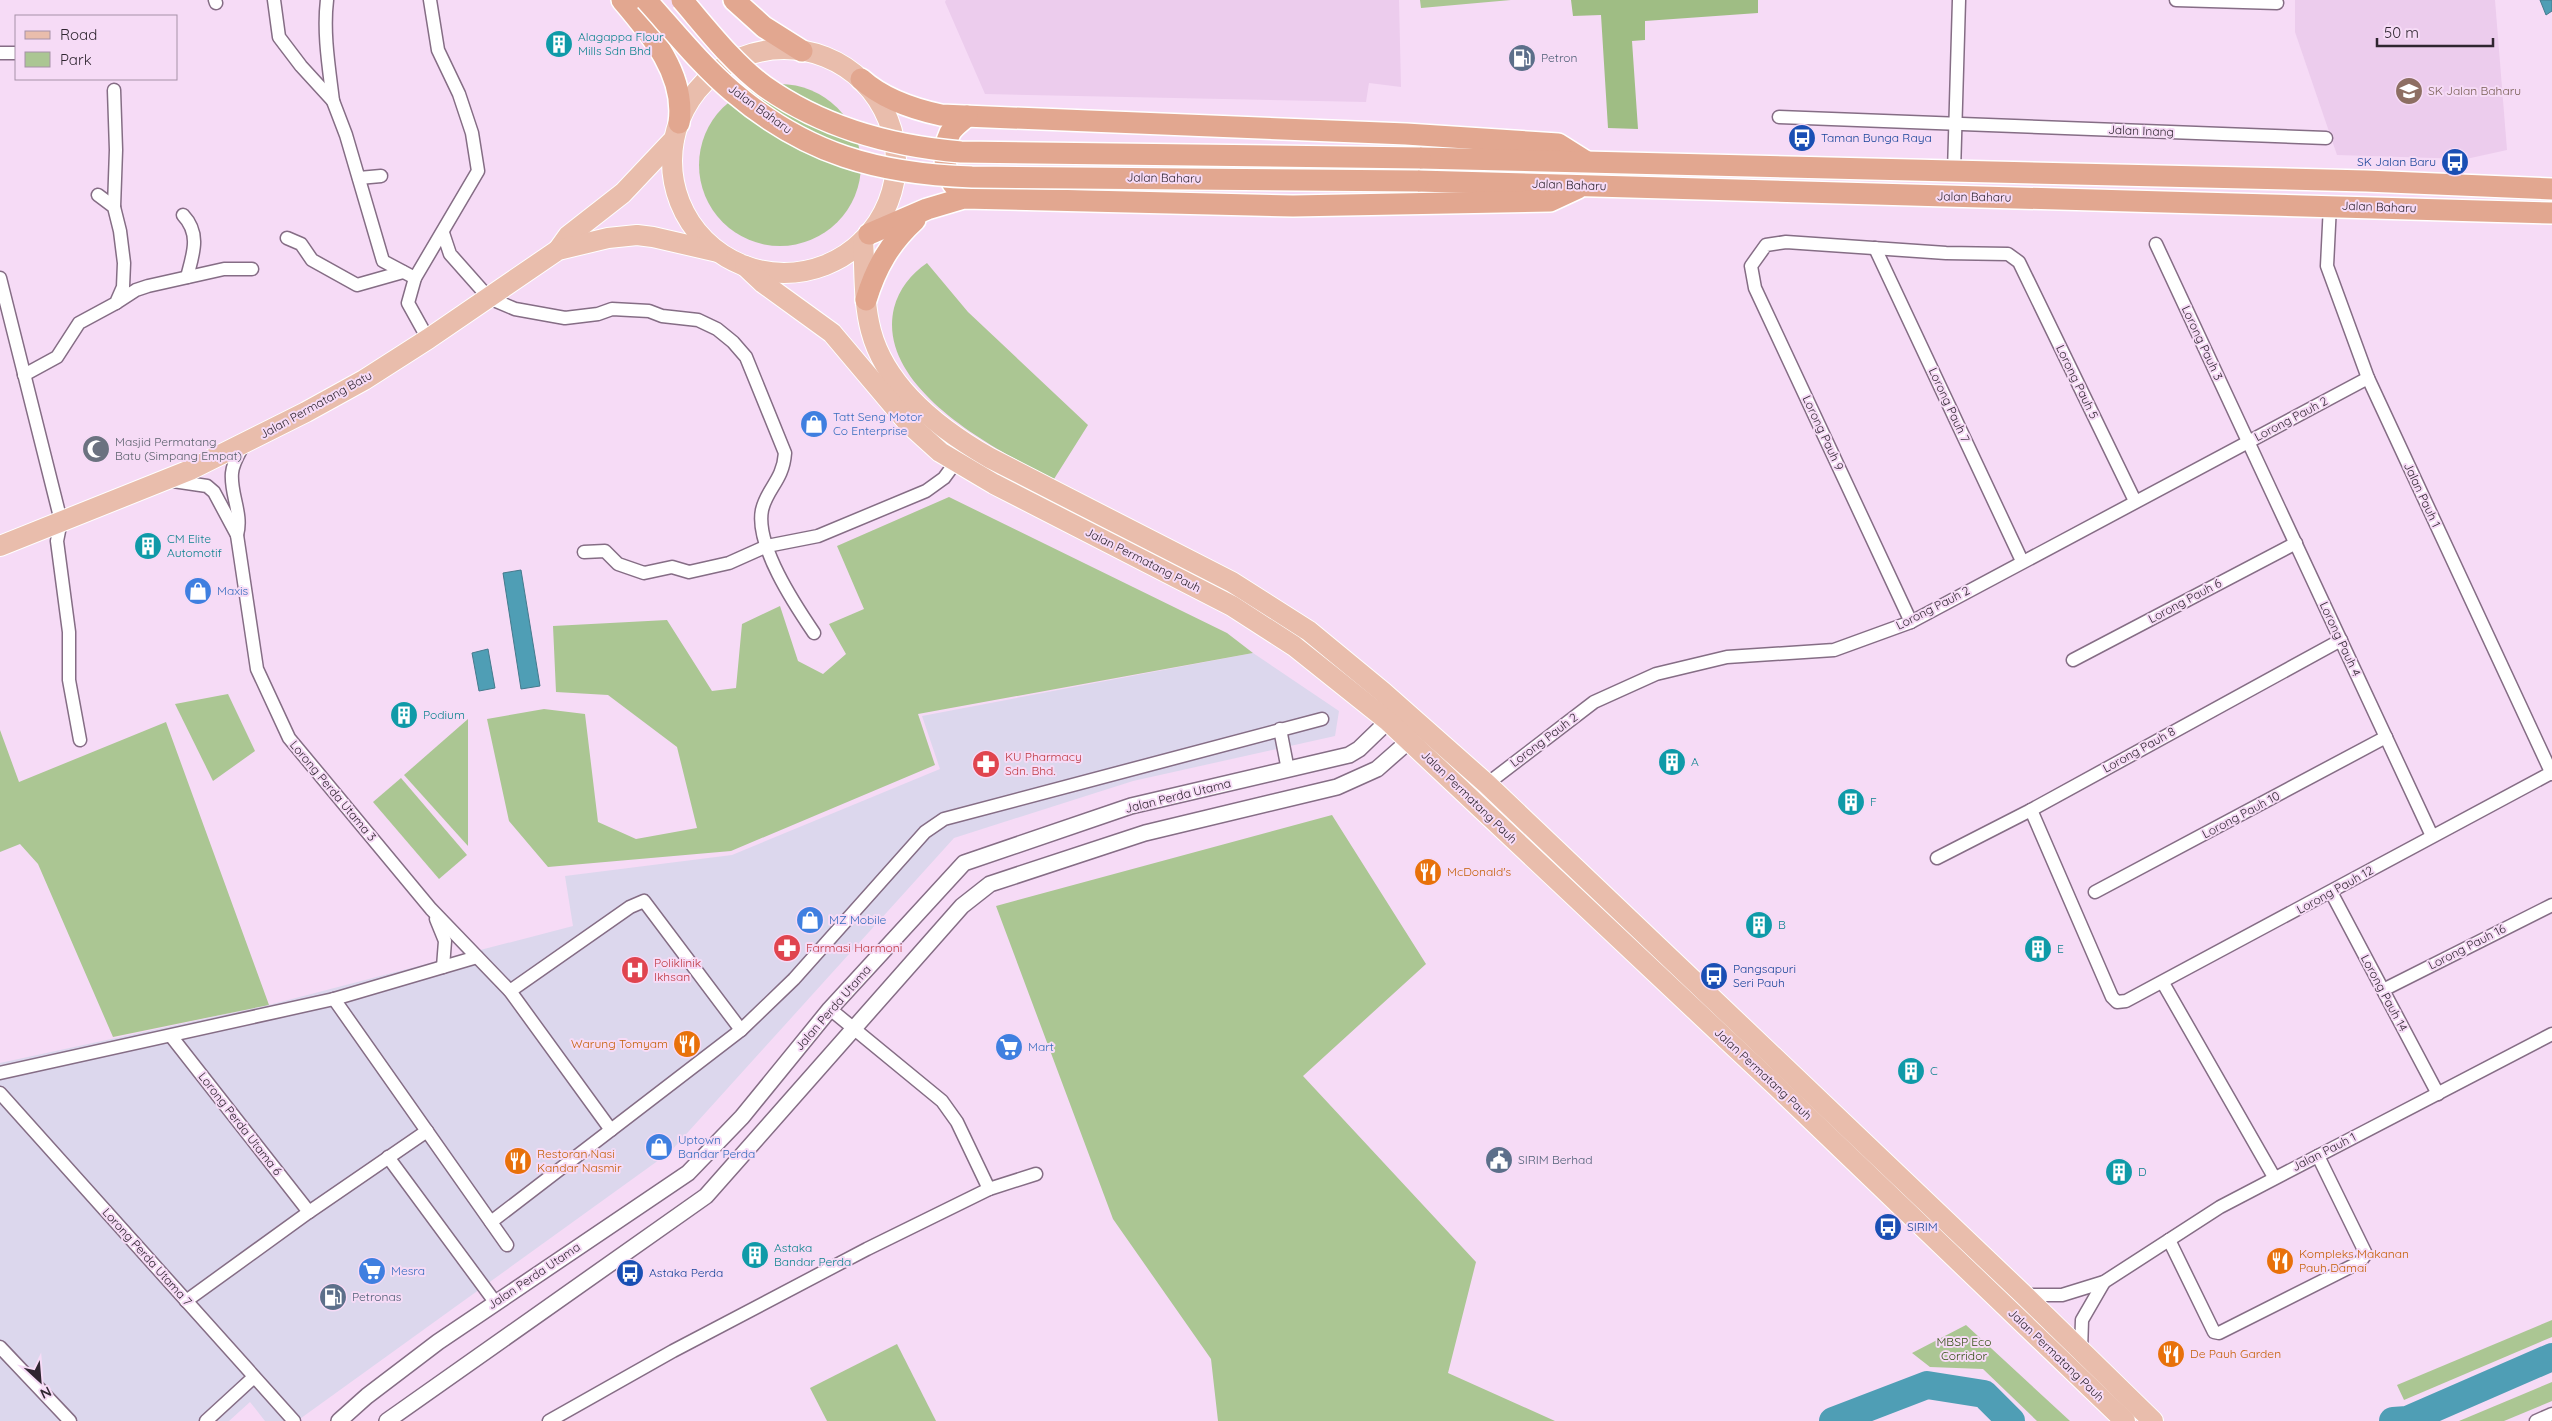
<svg xmlns="http://www.w3.org/2000/svg" width="2552" height="1421" viewBox="0 0 2552 1421" font-family="Quicksand,sans-serif">
<style>
.commercial{fill:#dcd7ed}
.built{fill:#eccced}
.green{fill:#abc693}
.forest{fill:#9fbd84}
.water{fill:#4f9eb5;stroke:#457a8d}
.lines{fill:none;stroke-linecap:round;stroke-linejoin:round}
.river{stroke:#4f9eb5;stroke-width:28}
.minor-casing{stroke:#856d85;stroke-width:15}
.tertiary-casing{stroke:#856d85;stroke-width:18}
.primary-casing{stroke:#fff;stroke-width:22}
.trunk-casing{stroke:#fff;stroke-width:24}
.minor{stroke:#fff;stroke-width:12}
.tertiary{stroke:#fff;stroke-width:15}
.primary{stroke:#e9bdac;stroke-width:20}
.trunk{stroke:#e2a790;stroke-width:21}
.trunk-bridge-casing{stroke:#fff;stroke-width:24;stroke-linecap:butt}
.trunk-bridge{stroke:#e2a790;stroke-width:21}
.labels{text-anchor:middle;stroke-width:4;stroke-linejoin:round;paint-order:stroke}
.culture-label{font-size:12px;fill:#0d838f;stroke:#f6dbf6;text-anchor:start}
.service-label{font-size:12px;fill:#4e5e75;stroke:#f6dbf6;text-anchor:start}
.education-label{font-size:12px;fill:#785e54;stroke:#f6dbf6;text-anchor:start}
.street-label{font-size:12px;fill:#2f2530;stroke:#f6dbf6}
.transit-label{font-size:12px;fill:#164399;stroke:#f6dbf6;text-anchor:start}
.shop-label{font-size:12px;fill:#366cbe;stroke:#f6dbf6;text-anchor:start}
.worship-label{font-size:12px;fill:#5b616d;stroke:#f6dbf6;text-anchor:start}
.health-label{font-size:12px;fill:#be3a42;stroke:#f6dbf6;text-anchor:start}
.food-label{font-size:12px;fill:#c56008;stroke:#f6dbf6;text-anchor:start}
.park-label{font-size:12px;fill:#314d11;stroke:#f6dbf6}
</style>
<rect width="100%" height="100%" fill="#f6dbf6"/>
<path class="commercial" d="M 1253,653 L 1339,711 L 1335,736 L 1133,781 L 954,838 L 670,1152 L 297,1421 L 265,1421 L 250,1402 L 229,1421 L 0,1421 L 0,1063 L 269,1005 L 573,926 L 565,876 L 732,855 L 940,769 L 922,716 Z"/>
<g class="built">
<path d="M 946,0 L 1399,0 L 1401,87 L 1369,83 L 1366,102 L 985,94 L 945,2 Z"/>
<path d="M 2295,0 L 2495,0 L 2507,150 L 2466,159 L 2337,155 L 2295,32 Z"/>
</g>
<g class="green">
<path d="M 1420,0 L 1511,0 L 1421,8 Z"/>
<circle cx="780" cy="165" r="81"/>
<path d="M 927,263 L 968,312 L 1088,425 L 1054,479 C 997,451 875,388 894,308 C 899,289 911,274 927,263 Z"/>
<path d="M 949,497 L 1227,633 L 1253,653 L 918,714 L 935,765 L 731,851 L 548,867 L 509,821 L 487,719 L 544,709 L 585,714 L 598,822 L 636,839 L 697,828 L 677,747 L 608,695 L 556,692 L 553,626 L 667,620 L 712,691 L 736,688 L 742,624 L 780,606 L 798,661 L 823,674 L 846,654 L 829,624 L 864,609 L 837,546 Z"/>
<path d="M 228,694 L 255,751 L 213,781 L 175,704 Z"/>
<path d="M 468,719 L 468,846 L 404,775 Z"/>
<path d="M 166,722 L 269,1005 L 113,1037 L 38,864 L 20,844 L 0,852 L 0,730 L 19,782 Z"/>
<path d="M 401,778 L 467,855 L 439,879 L 373,802 Z"/>
<path d="M 1332,815 L 1426,964 L 1303,1076 L 1476,1262 L 1448,1373 L 1555,1421 L 1218,1421 L 1211,1359 L 1113,1219 L 996,906 Z"/>
<path d="M 2552,1320 L 2552,1337 L 2404,1400 L 2397,1385 Z"/>
<path d="M 1966,1325 L 2070,1421 L 2037,1421 L 1983,1369 L 1930,1367 L 1912,1353 Z"/>
<path d="M 897,1344 L 936,1421 L 827,1421 L 810,1388 Z"/>
<path d="M 2552,1382 L 2552,1401 L 2504,1421 L 2459,1421 Z"/>
</g>
<path class="forest" d="M 1571,0 L 1758,0 L 1758,13 L 1645,21 L 1645,40 L 1632,41 L 1638,129 L 1608,128 L 1601,15 L 1573,16 Z"/>
<g class="water">
<path d="M 2540,0 L 2552,0 L 2552,11 L 2546,15 Z"/>
<path d="M 521,570 L 540,686 L 521,689 L 503,573 Z"/>
<path d="M 488,649 L 495,688 L 479,691 L 472,653 Z"/>
</g>
<g class="lines">
<g class="river">
<path d="M 1833,1421 L 1927,1385 L 1984,1394 L 2011,1421"/>
<path d="M 2393,1421 L 2407,1420 L 2552,1357"/>
</g>
<g class="minor-casing">
<g id="minor">
<path d="M 215,0 L 216,3"/>
<path d="M 274,0 L 279,37 L 301,66 L 333,101 L 346,135 L 383,261 L 415,278"/>
<path d="M 327,0 C 323,33 329,68 333,101"/>
<path d="M 2176,0 L 2277,3"/>
<path d="M 0,53 L 16,53"/>
<path d="M 1779,117 L 2326,138"/>
<path d="M 1954,172 L 1959,0"/>
<path d="M 359,178 L 381,176"/>
<path d="M 2330,205 L 2327,266 L 2368,378 L 2552,774"/>
<path d="M 114,207 L 116,150 L 114,90"/>
<path d="M 183,215 C 201,234 193,254 187,277"/>
<path d="M 443,233 L 450,254 L 489,298 L 515,309 L 565,318 L 598,314 L 612,309 L 649,311 L 662,316 L 698,320 L 717,329 L 733,342 L 746,357 L 785,453 C 783,481 767,488 762,510 C 755,545 795,605 814,633"/>
<path d="M 287,238 L 301,244 L 312,260 L 357,285 L 403,272"/>
<path d="M 2156,244 L 2432,836"/>
<path d="M 1875,248 L 2022,561"/>
<path d="M 0,278 L 61,521 L 57,541 L 69,632 L 69,680 L 80,740"/>
<path d="M 116,303 L 136,290 L 148,286 L 224,269 L 252,269"/>
<path d="M 428,339 L 408,303 L 415,278 L 478,171 L 472,133 L 459,94 L 438,50 L 430,0"/>
<path d="M 24,375 L 57,357 L 79,323 L 116,303 L 123,287 L 124,263 L 120,231 L 114,207 L 98,195"/>
<path d="M 173,481 L 207,486 L 214,492 L 237,535 L 257,669 L 289,738 L 431,909 L 510,991 L 611,1130"/>
<path d="M 237,535 C 243,514 230,494 232,473 C 233,462 239,454 244,444"/>
<path d="M 584,552 L 605,551 L 618,564 L 644,573 L 672,567 L 689,572 L 729,563 L 767,546 L 818,536 L 926,491 L 944,478 L 955,463"/>
<path d="M 1911,622 L 1755,288 L 1751,266 L 1766,245 L 1786,242 L 1946,253 L 2008,254 L 2019,262 L 2135,501"/>
<path d="M 2073,660 L 2296,543"/>
<path d="M 1280,729 L 1288,770"/>
<path d="M 1487,784 L 1594,702 L 1656,674 L 1727,657 L 1834,650 L 1911,622 L 2368,378"/>
<path d="M 2031,810 L 2112,997 L 2117,1002 L 2126,1001 L 2551,773"/>
<path d="M 1937,858 L 2031,810 L 2341,640"/>
<path d="M 2095,892 L 2386,737"/>
<path d="M 2331,892 L 2438,1094"/>
<path d="M 436,919 L 445,941 L 443,967"/>
<path d="M 2163,983 L 2274,1177"/>
<path d="M 2383,990 L 2552,905"/>
<path d="M 510,991 L 630,907 L 644,901 L 741,1030"/>
<path d="M 334,999 L 507,1245"/>
<path d="M 830,1009 L 942,1101 L 957,1122 L 989,1189"/>
<path d="M 171,1036 L 309,1212"/>
<path d="M 0,1073 L 334,999 L 477,957"/>
<path d="M 0,1093 L 294,1421"/>
<path d="M 388,1157 L 495,1302"/>
<path d="M 491,1222 L 741,1030 L 794,979 L 925,832 L 944,819 L 1322,719"/>
<path d="M 2169,1240 L 2214,1332 L 2219,1333 L 2360,1262 L 2366,1254 L 2318,1156"/>
<path d="M 2024,1295 L 2062,1295 L 2104,1282 L 2220,1207 L 2552,1034"/>
<path d="M 186,1301 L 309,1212 L 427,1131"/>
<path d="M 0,1347 L 70,1421"/>
<path d="M 2081,1351 L 2082,1320 L 2104,1282"/>
<path d="M 206,1421 L 254,1377"/>
<path d="M 549,1421 L 673,1351 L 867,1249 L 989,1189 L 1036,1174"/>
<path d="M 2536,1421 L 2552,1414"/>
</g>
</g>
<g class="tertiary-casing">
<g id="tertiary">
<path d="M 339,1421 L 367,1396 L 438,1342 L 688,1173 L 742,1117 L 830,1009 L 964,863 L 1131,806 L 1349,755 L 1359,749 L 1388,721"/>
<path d="M 387,1421 L 706,1196 L 962,906 L 990,884 L 1145,833 L 1337,787 L 1377,769 L 1410,740"/>
</g>
</g>
<g class="primary-casing">
<g id="primary">
<circle cx="784" cy="161" r="112"/>
<path d="M 863,240 C 865,270 863,301 871,331 C 886,388 941,430 990,458 L 1232,582 L 1309,631 L 1383,692 L 1487,784 L 2024,1295 L 2153,1421"/>
<path d="M 558,250 L 568,236 L 623,193 L 674,139"/>
<path d="M 745,266 L 763,283 L 832,333 L 908,423 L 940,452 L 994,484 L 1232,606 L 1294,646 L 1388,721 L 1777,1087 L 2125,1421"/>
<path d="M 0,546 L 190,470 L 306,412 L 364,380 L 428,339 L 558,250 L 608,238 L 637,235 L 653,237 L 718,252"/>
</g>
</g>
<g class="trunk-casing">
<g id="trunk">
<path d="M 622,0 C 651,34 686,75 679,123"/>
<path d="M 734,0 L 764,27 L 802,51"/>
<path d="M 861,79 C 882,98 913,109 941,115 L 1406,134 L 1558,144 L 1585,161"/>
<path d="M 1420,158 L 2366,181 L 2552,189"/>
<path d="M 1418,181 L 2552,213"/>
<path d="M 957,189 C 944,174 941,152 950,133 C 953,127 962,121 967,116"/>
<path d="M 869,234 L 927,209 L 964,198 L 1293,206 L 1550,201 L 1578,188"/>
<path d="M 866,300 C 876,267 890,243 915,220"/>
</g>
</g>
<use href="#minor" class="minor"/>
<use href="#tertiary" class="tertiary"/>
<use href="#primary" class="primary"/>
<use href="#trunk" class="trunk"/>
<g class="trunk-bridge-casing">
<g id="trunk-bridge">
<path d="M 646,0 C 674,31 701,65 733,92 C 806,154 878,174 972,177 L 1418,181"/>
<path d="M 682,0 C 707,29 733,63 764,86 C 823,128 890,146 961,152 L 1420,158"/>
</g>
</g>
<use href="#trunk-bridge" class="trunk-bridge"/>
</g>
<defs>
<g id="building-disc" transform="scale(1.4375)"><circle r="9.5" fill="#0f9aa8" stroke="#f6dbf6"/><path d="M-4-6H4V6H1V3H-1V6H-4ZM-2.5-4.3h1.7v1.8h-1.7ZM.8-4.3h1.7v1.8H.8ZM-2.5-1h1.7V.8h-1.7ZM.8-1h1.7V.8H.8Z" fill="#fff"/></g>
<g id="fuel-disc" transform="scale(1.4375)"><circle r="9.5" fill="#5c6f8a" stroke="#f6dbf6"/><path d="M-5.5-6h7V0h2V4h1.3V-2.5L3-4.5l.8-.8L6-3V5H2.5V1h-1V6h-7ZM-4.2-4.7v3.2H.2V-4.7Z" fill="#fff"/></g>
<g id="school-disc" transform="scale(1.4375)"><circle r="9.5" fill="#8d6e63" stroke="#f6dbf6"/><path d="M0-5L7-2L0 1L-7-2ZM-4 1L0 2.5L4 1V4Q0 6-4 4Z" fill="#fff"/></g>
<g id="bus-disc" transform="scale(1.4375)"><circle r="9.5" fill="#1a4fb4" stroke="#f6dbf6"/><path d="M-5-6H5V4H4V6H2V4H-2V6H-4V4H-5ZM-3.5-4V0h7V-4ZM-3.5 1.2v1.5H-2V1.2ZM2 1.2v1.5H3.5V1.2Z" fill="#fff"/></g>
<g id="shop-disc" transform="scale(1.4375)"><circle r="9.5" fill="#3f7fe0" stroke="#f6dbf6"/><path d="M-5-2.5h2.3a2.7 3.5 0 0 1 5.4 0H5L5.5 6h-11ZM-1.5-2.5h3a1.5 2.3 0 0 0-3 0Z" fill="#fff"/></g>
<g id="mosque-disc" transform="scale(1.4375)"><circle r="9.5" fill="#6b7280" stroke="#f6dbf6"/><path d="M3.5-4.9A6 6 0 1 0 3.5 4.9A5 5 0 1 1 3.5-4.9Z" fill="#fff"/></g>
<g id="pharmacy-disc" transform="scale(1.4375)"><circle r="9.5" fill="#e0444e" stroke="#f6dbf6"/><path d="M-2-6h4v4h4v4h-4v4h-4v-4h-4v-4h4Z" fill="#fff"/></g>
<g id="restaurant-disc" transform="scale(1.4375)"><circle r="9.5" fill="#e8710a" stroke="#f6dbf6"/><path d="M-5-6h1v4h1v-4h1v4h1v-4h1v5L-1.5 .5V6h-2V.5L-5-1ZM5-6V6H3V1.5H1.5Q1.5-4 5-6Z" fill="#fff"/></g>
<g id="hospital-disc" transform="scale(1.4375)"><circle r="9.5" fill="#e0444e" stroke="#f6dbf6"/><path d="M-5-5h3v3.5h4V-5h3V5h-3V1.5h-4V5h-3Z" fill="#fff"/></g>
<g id="supermarket-disc" transform="scale(1.4375)"><circle r="9.5" fill="#3f7fe0" stroke="#f6dbf6"/><path d="M-6-5.5h2.5l.6 2H6L4.5 2H-2.5L-4.4-4H-6ZM-1.5 3.2a1.3 1.3 0 1 0 .1 0ZM3 3.2a1.3 1.3 0 1 0 .1 0Z" fill="#fff"/></g>
<g id="civic-disc" transform="scale(1.4375)"><circle r="9.5" fill="#5c6f8a" stroke="#f6dbf6"/><path d="M-.6-6.5H3V-4.5H.6V-3L4-1V1h2V6H-6V1h2V-1L-.6-3ZM-1.2 2.5V6h2.4V2.5Z" fill="#fff"/></g>
</defs>
<g fill-rule="evenodd">
<use href="#building-disc" x="559" y="44"/>
<use href="#fuel-disc" x="1522" y="58"/>
<use href="#school-disc" x="2409" y="91"/>
<use href="#bus-disc" x="1802" y="138"/>
<use href="#bus-disc" x="2455" y="162"/>
<use href="#shop-disc" x="814" y="424"/>
<use href="#mosque-disc" x="96" y="449"/>
<use href="#building-disc" x="148" y="546"/>
<use href="#shop-disc" x="198" y="591"/>
<use href="#building-disc" x="404" y="715"/>
<use href="#building-disc" x="1672" y="762"/>
<use href="#pharmacy-disc" x="986" y="764"/>
<use href="#building-disc" x="1851" y="802"/>
<use href="#restaurant-disc" x="1428" y="872"/>
<use href="#shop-disc" x="810" y="920"/>
<use href="#building-disc" x="1759" y="925"/>
<use href="#pharmacy-disc" x="787" y="948"/>
<use href="#building-disc" x="2038" y="949"/>
<use href="#hospital-disc" x="635" y="970"/>
<use href="#bus-disc" x="1714" y="976"/>
<use href="#restaurant-disc" x="687" y="1044"/>
<use href="#supermarket-disc" x="1009" y="1047"/>
<use href="#building-disc" x="1911" y="1071"/>
<use href="#shop-disc" x="659" y="1147"/>
<use href="#civic-disc" x="1499" y="1160"/>
<use href="#restaurant-disc" x="518" y="1161"/>
<use href="#building-disc" x="2119" y="1172"/>
<use href="#bus-disc" x="1888" y="1227"/>
<use href="#building-disc" x="755" y="1255"/>
<use href="#restaurant-disc" x="2280" y="1261"/>
<use href="#supermarket-disc" x="372" y="1271"/>
<use href="#bus-disc" x="630" y="1273"/>
<use href="#fuel-disc" x="333" y="1297"/>
<use href="#restaurant-disc" x="2171" y="1354"/>
</g>
<g class="labels">
<g class="culture-label">
<text x="578" y="41">Alagappa Flour<tspan x="578" dy="14">Mills Sdn Bhd</tspan></text>
<text x="167" y="543">CM Elite<tspan x="167" dy="14">Automotif</tspan></text>
<text x="423" y="719">Podium</text>
<text x="1691" y="766">A</text>
<text x="1870" y="806">F</text>
<text x="1778" y="929">B</text>
<text x="2057" y="953">E</text>
<text x="1930" y="1075">C</text>
<text x="2138" y="1176">D</text>
<text x="774" y="1252">Astaka<tspan x="774" dy="14">Bandar Perda</tspan></text>
</g>
<g class="service-label">
<text x="1541" y="62">Petron</text>
<text x="1518" y="1164">SIRIM Berhad</text>
<text x="352" y="1301">Petronas</text>
</g>
<g class="education-label">
<text x="2428" y="95">SK Jalan Baharu</text>
</g>
<g class="street-label">
<text transform="translate(760 109) rotate(36)" y="4">Jalan Baharu</text>
<text transform="translate(2141 131) rotate(2)" y="4">Jalan Inang</text>
<text transform="translate(1164 178) rotate(1)" y="4">Jalan Baharu</text>
<text transform="translate(1569 185) rotate(2)" y="4">Jalan Baharu</text>
<text transform="translate(1974 197) rotate(1)" y="4">Jalan Baharu</text>
<text transform="translate(2379 207) rotate(2)" y="4">Jalan Baharu</text>
<text transform="translate(2202 343) rotate(65)" y="4">Lorong Pauh 3</text>
<text transform="translate(2077 382) rotate(64)" y="4">Lorong Pauh 5</text>
<text transform="translate(316 405) rotate(-29)" y="4">Jalan Permatang Batu</text>
<text transform="translate(1949 405) rotate(65)" y="4">Lorong Pauh 7</text>
<text transform="translate(2291 419) rotate(-28)" y="4">Lorong Pauh 2</text>
<text transform="translate(1823 433) rotate(65)" y="4">Lorong Pauh 9</text>
<text transform="translate(2422 495) rotate(65)" y="4">Jalan Pauh 1</text>
<text transform="translate(1143 560) rotate(27)" y="4">Jalan Permatang Pauh</text>
<text transform="translate(2185 601) rotate(-28)" y="4">Lorong Pauh 6</text>
<text transform="translate(1933 608) rotate(-27)" y="4">Lorong Pauh 2</text>
<text transform="translate(2340 639) rotate(65)" y="4">Lorong Pauh 4</text>
<text transform="translate(1544 740) rotate(-37)" y="4">Lorong Pauh 2</text>
<text transform="translate(2139 750) rotate(-29)" y="4">Lorong Pauh 8</text>
<text transform="translate(333 791) rotate(50)" y="4">Lorong Perda Utama 3</text>
<text transform="translate(1178 796) rotate(-14)" y="4">Jalan Perda Utama</text>
<text transform="translate(1469 797) rotate(44)" y="4">Jalan Permatang Pauh</text>
<text transform="translate(2241 815) rotate(-28)" y="4">Lorong Pauh 10</text>
<text transform="translate(2335 890) rotate(-29)" y="4">Lorong Pauh 12</text>
<text transform="translate(2467 947) rotate(-27)" y="4">Lorong Pauh 16</text>
<text transform="translate(2384 993) rotate(62)" y="4">Lorong Pauh 14</text>
<text transform="translate(833 1008) rotate(-49)" y="4">Jalan Perda Utama</text>
<text transform="translate(1763 1074) rotate(43)" y="4">Jalan Permatang Pauh</text>
<text transform="translate(240 1124) rotate(52)" y="4">Lorong Perda Utama 6</text>
<text transform="translate(2324 1152) rotate(-27)" y="4">Jalan Pauh 1</text>
<text transform="translate(147 1257) rotate(48)" y="4">Lorong Perda Utama 7</text>
<text transform="translate(534 1276) rotate(-34)" y="4">Jalan Perda Utama</text>
<text transform="translate(2056 1355) rotate(44)" y="4">Jalan Permatang Pauh</text>
</g>
<g class="transit-label">
<text x="1821" y="142">Taman Bunga Raya</text>
<text x="2436" y="166" text-anchor="end">SK Jalan Baru</text>
<text x="1733" y="973">Pangsapuri<tspan x="1733" dy="14">Seri Pauh</tspan></text>
<text x="1907" y="1231">SIRIM</text>
<text x="649" y="1277">Astaka Perda</text>
</g>
<g class="shop-label">
<text x="833" y="421">Tatt Seng Motor<tspan x="833" dy="14">Co Enterprise</tspan></text>
<text x="217" y="595">Maxis</text>
<text x="829" y="924">MZ Mobile</text>
<text x="1028" y="1051">Mart</text>
<text x="678" y="1144">Uptown<tspan x="678" dy="14">Bandar Perda</tspan></text>
<text x="391" y="1275">Mesra</text>
</g>
<g class="worship-label">
<text x="115" y="446">Masjid Permatang<tspan x="115" dy="14">Batu (Simpang Empat)</tspan></text>
</g>
<g class="health-label">
<text x="1005" y="761">KU Pharmacy<tspan x="1005" dy="14">Sdn. Bhd.</tspan></text>
<text x="806" y="952">Farmasi Harmoni</text>
<text x="654" y="967">Poliklinik<tspan x="654" dy="14">Ikhsan</tspan></text>
</g>
<g class="food-label">
<text x="1447" y="876">McDonald's</text>
<text x="668" y="1048" text-anchor="end">Warung Tomyam</text>
<text x="537" y="1158">Restoran Nasi<tspan x="537" dy="14">Kandar Nasmir</tspan></text>
<text x="2299" y="1258">Kompleks Makanan<tspan x="2299" dy="14">Pauh Damai</tspan></text>
<text x="2190" y="1358">De Pauh Garden</text>
</g>
<g class="park-label">
<text x="1964" y="1346">MBSP Eco<tspan x="1964" dy="14">Corridor</tspan></text>
</g>
</g>
<rect x="15" y="15" width="162" height="65" fill="#f6dbf6" stroke="#a692a7"/>
<rect x="25" y="31" width="25" height="8" fill="#e9bdac" stroke="#a692a7"/>
<text x="60" y="40" font-size="15" fill="#2f2530">Road</text>
<rect x="25" y="52" width="25" height="15" fill="#abc693" stroke="#a692a7"/>
<text x="60" y="65" font-size="15" fill="#2f2530">Park</text>
<g transform="translate(40 1381) rotate(154)" stroke="#f6dbf6" stroke-width="4" paint-order="stroke">
<path d="M0-4L9 19L0 12L-9 19Z" fill="#2f2530"/>
<text y="-8" font-size="14" font-weight="bold" text-anchor="middle" fill="#2f2530">N</text>
</g>
<path d="M2377 38v8h116v-8" fill="none" stroke="#2f2530" stroke-width="2.5"/>
<text x="2384" y="38" font-size="15" fill="#2f2530" stroke="#f6dbf6" stroke-width="4" paint-order="stroke">50 m</text>
</svg>
